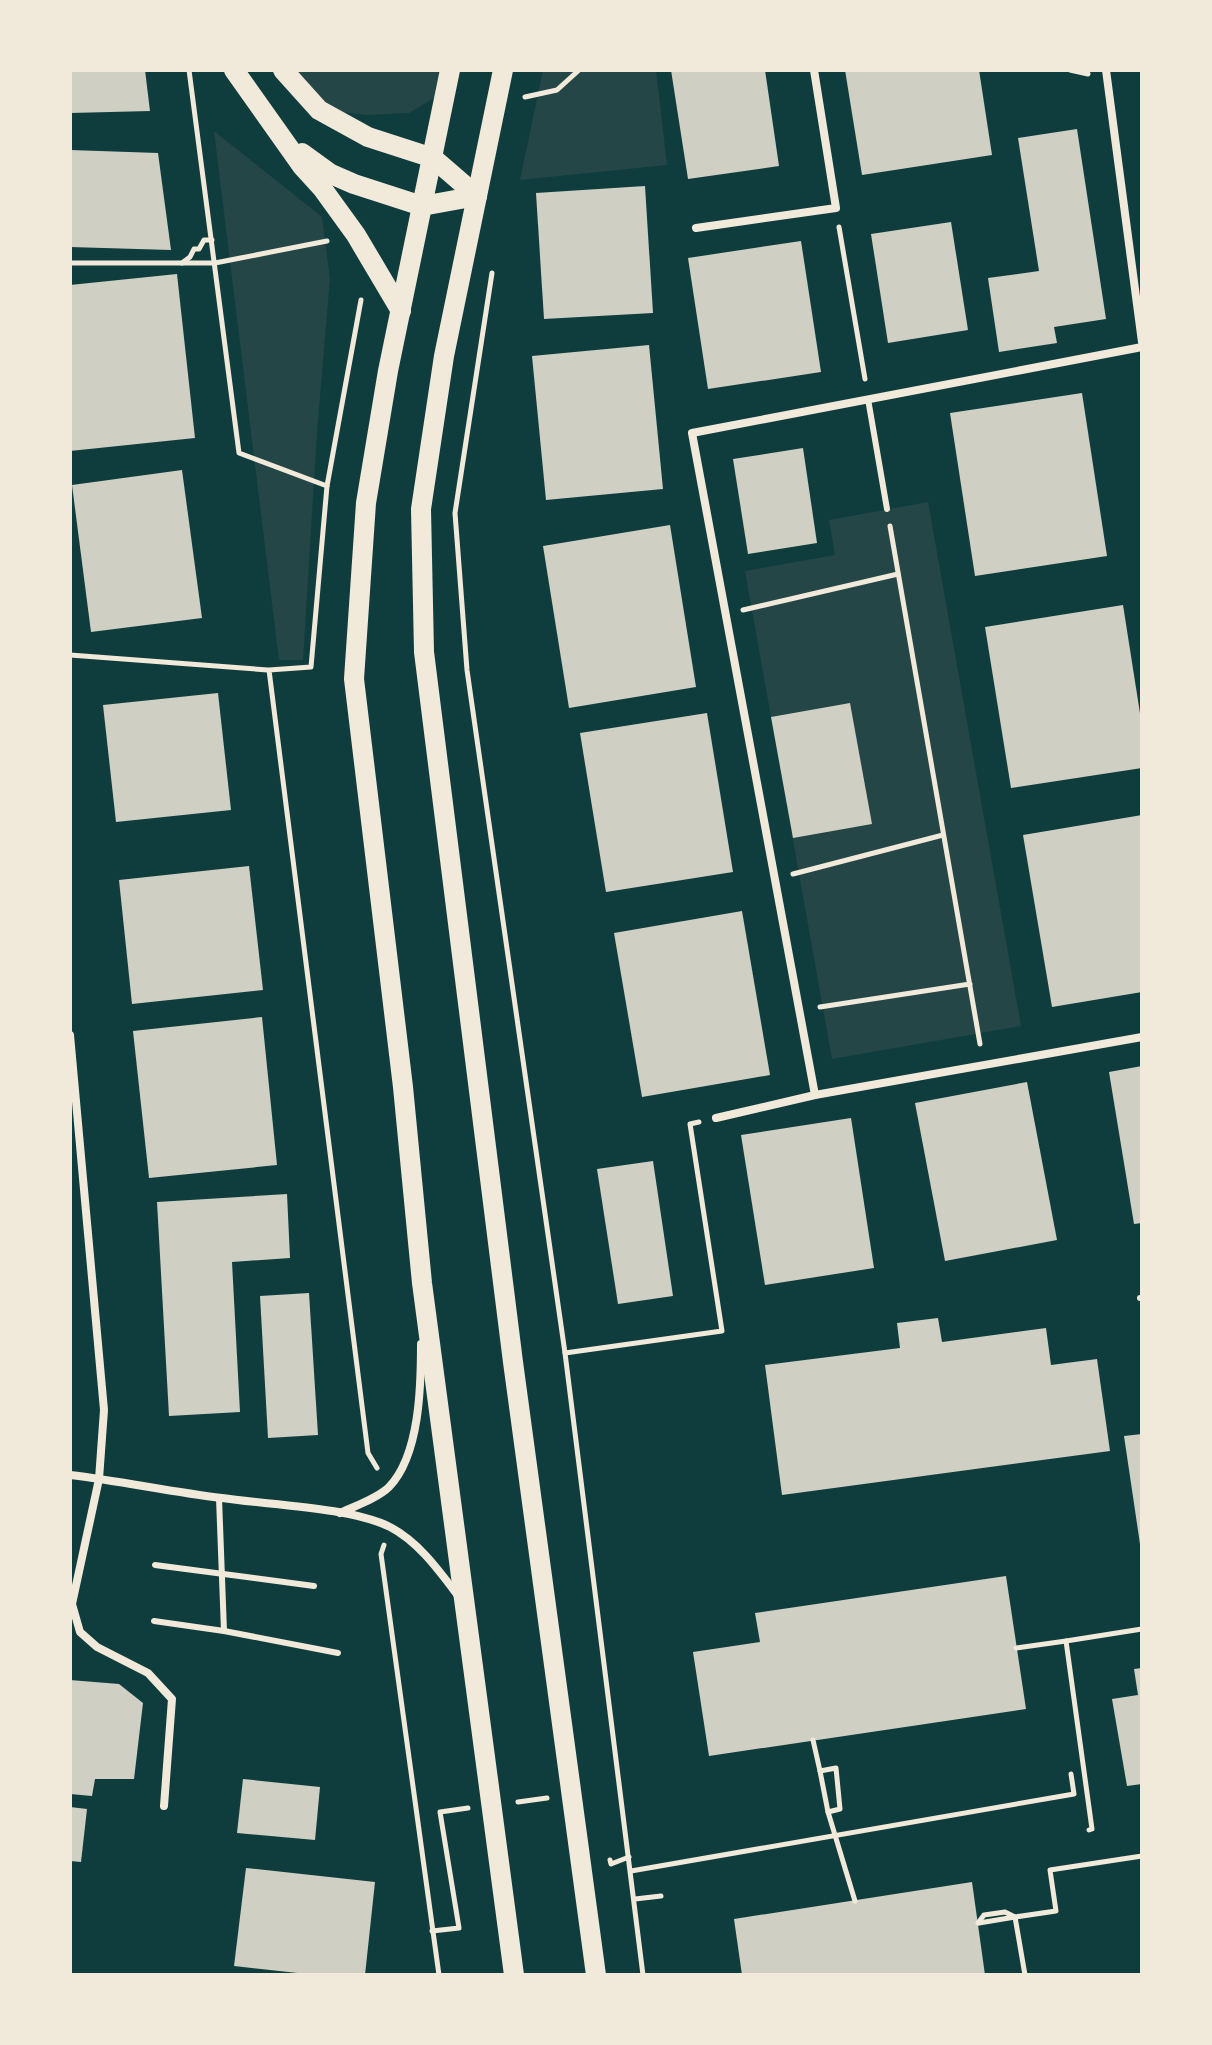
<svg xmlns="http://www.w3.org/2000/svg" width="1212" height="2045" viewBox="0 0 1212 2045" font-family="'Public Sans',sans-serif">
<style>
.green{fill:#244646}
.building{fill:#cfcfc3}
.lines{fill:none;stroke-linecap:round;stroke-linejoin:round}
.path{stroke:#f1e9da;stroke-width:5}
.service{stroke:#f1e9da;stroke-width:6}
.minor{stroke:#f1e9da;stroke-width:8}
.primary{stroke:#f1e9da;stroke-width:20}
</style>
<rect width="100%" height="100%" fill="#0f3d3e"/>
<g class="green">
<path d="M 283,70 L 450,70 L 446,91 L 409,113 L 368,115 L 319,110 Z"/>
<path d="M 543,70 L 656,70 L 667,165 L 520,180 Z"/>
<path d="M 214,131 L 322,217 L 330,279 L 317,432 L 303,660 L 279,660 Z"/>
<path d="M 928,502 L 1021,1026 L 832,1059 L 745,571 L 835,555 L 829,520 Z"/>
</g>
<g class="building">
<path d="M 70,70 L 145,70 L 150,111 L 70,113 Z"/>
<path d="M 671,70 L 765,70 L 779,166 L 688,179 Z"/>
<path d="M 845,70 L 979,70 L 992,155 L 862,175 Z"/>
<path d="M 1077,129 L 1106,319 L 1054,327 L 1057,343 L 999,352 L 988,278 L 1039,271 L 1018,138 Z"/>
<path d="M 70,150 L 158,153 L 171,250 L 70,247 Z"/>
<path d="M 645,186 L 653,313 L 544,319 L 536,193 Z"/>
<path d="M 951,222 L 968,330 L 888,343 L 871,234 Z"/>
<path d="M 801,241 L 821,372 L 708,389 L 688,258 Z"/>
<path d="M 177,274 L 195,438 L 70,451 L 70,285 Z"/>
<path d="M 649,345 L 663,489 L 546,500 L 532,356 Z"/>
<path d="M 1082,393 L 1107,556 L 975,576 L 950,413 Z"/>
<path d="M 803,448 L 817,543 L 748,554 L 733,459 Z"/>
<path d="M 182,470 L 202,618 L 91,632 L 72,485 Z"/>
<path d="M 670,525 L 696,687 L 569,708 L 543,546 Z"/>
<path d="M 1123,605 L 1142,726 L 1142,768 L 1011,788 L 985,627 Z"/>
<path d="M 218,693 L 231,810 L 116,822 L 103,705 Z"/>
<path d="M 850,703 L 872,824 L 793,838 L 771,717 Z"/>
<path d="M 707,713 L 733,872 L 606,892 L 580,733 Z"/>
<path d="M 1142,815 L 1142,992 L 1052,1007 L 1023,835 Z"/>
<path d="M 249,866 L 263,990 L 132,1004 L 119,880 Z"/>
<path d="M 742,911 L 770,1075 L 642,1097 L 614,933 Z"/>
<path d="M 262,1017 L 277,1165 L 149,1178 L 133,1031 Z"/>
<path d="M 1142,1066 L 1142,1223 L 1134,1224 L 1109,1072 Z"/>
<path d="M 1027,1082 L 1057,1240 L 945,1261 L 915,1103 Z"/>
<path d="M 851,1118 L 874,1268 L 765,1285 L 741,1135 Z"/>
<path d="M 653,1161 L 673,1296 L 618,1304 L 597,1169 Z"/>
<path d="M 287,1194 L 290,1258 L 232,1262 L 240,1412 L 169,1416 L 157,1202 Z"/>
<path d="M 309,1293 L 318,1435 L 268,1438 L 260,1296 Z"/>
<path d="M 938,1318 L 942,1342 L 1046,1328 L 1051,1365 L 1097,1359 L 1110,1451 L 782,1495 L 765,1365 L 900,1348 L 897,1323 Z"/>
<path d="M 1142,1434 L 1142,1544 L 1140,1544 L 1124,1436 Z"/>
<path d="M 1006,1576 L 1026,1709 L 709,1756 L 693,1652 L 760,1642 L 755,1613 Z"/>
<path d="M 1142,1668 L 1142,1784 L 1127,1786 L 1112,1699 L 1138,1695 L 1134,1669 Z"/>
<path d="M 70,1680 L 119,1684 L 143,1703 L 134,1779 L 95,1779 L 92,1796 L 70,1794 Z"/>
<path d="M 243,1779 L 320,1787 L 315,1840 L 237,1833 Z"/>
<path d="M 70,1807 L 87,1809 L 81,1862 L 70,1861 Z"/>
<path d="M 246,1868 L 375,1882 L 365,1975 L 316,1975 L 234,1966 Z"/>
<path d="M 972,1882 L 985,1975 L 742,1975 L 734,1919 Z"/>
</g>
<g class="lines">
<g class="path">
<path d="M 189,70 L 239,453 L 327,486 L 311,667 L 269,670 L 368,1453 L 377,1468"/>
<path d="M 1070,70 L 1088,74"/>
<path d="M 525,97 L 557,90 L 579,70"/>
<path d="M 839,227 L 865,379"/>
<path d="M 70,263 L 215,263 L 327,241"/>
<path d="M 182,263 L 190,257 L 194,249 L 199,249 L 204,240 L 212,240"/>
<path d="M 492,273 L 455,513 L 467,670 L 565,1353 L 643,1975"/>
<path d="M 327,486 L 361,300"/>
<path d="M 890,526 L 980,1044"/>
<path d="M 743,610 L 898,574"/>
<path d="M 70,655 L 268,670"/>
<path d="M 793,874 L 943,835"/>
<path d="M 820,1007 L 970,984"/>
<path d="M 565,1353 L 722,1331 L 690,1124 L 699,1122"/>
<path d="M 384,1545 L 381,1554 L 439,1975"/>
<path d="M 1016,1648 L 1066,1641"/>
<path d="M 813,1740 L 820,1771 L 836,1768 L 840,1809 L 828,1812 L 855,1901"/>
<path d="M 820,1771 L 828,1812"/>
<path d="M 518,1802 L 547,1798"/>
<path d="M 1089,1830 L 1092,1829 L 1066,1641 L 1142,1629"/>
<path d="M 610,1860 L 611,1864 L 629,1857"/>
<path d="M 631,1871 L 1074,1794 L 1071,1774"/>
<path d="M 635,1899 L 661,1896"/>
<path d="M 978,1923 L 984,1915 L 1005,1912 L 1015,1917 L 1056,1911 L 1050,1870 L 1142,1856"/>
<path d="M 979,1923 L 1015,1917 L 1025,1975"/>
<path d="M 432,1931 L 459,1928 L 440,1812 L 468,1808"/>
</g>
<g class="service">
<path d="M 868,399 L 887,509"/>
<path d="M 1140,1298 L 1142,1298"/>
<path d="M 219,1498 L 224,1631"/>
<path d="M 155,1565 L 314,1586"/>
<path d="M 154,1621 L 224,1631 L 338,1653"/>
</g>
<g class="minor">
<path d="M 1106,70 L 1142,342"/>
<path d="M 696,228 L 836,208 L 814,70"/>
<path d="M 70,1035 L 104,1410 L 99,1479 L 72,1604 L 80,1632 L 97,1647 L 148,1673 L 172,1699 L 164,1806"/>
<path d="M 815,1095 L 692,433 L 1142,347"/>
<path d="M 716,1118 L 815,1095 L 1142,1037"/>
<path d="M 70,1475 C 121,1481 171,1492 222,1498 C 268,1505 350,1507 390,1527 C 419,1542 440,1572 459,1597"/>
<path d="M 340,1513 C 355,1506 378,1498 389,1487 C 420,1455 421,1385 421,1344"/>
</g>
<g class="primary">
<path d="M 234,70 L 302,166 L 322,188 L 356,235 L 401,311"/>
<path d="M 283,70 L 319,110 L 368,137 L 433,158 L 477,196"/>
<path d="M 450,70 L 388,371 L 366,503 L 354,679 L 403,1087 L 422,1283 L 514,1975"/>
<path d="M 503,70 L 444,356 L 421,509 L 424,652 L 513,1362 L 596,1975"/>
<path d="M 302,153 L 331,174 L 354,184 L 422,206 L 477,196"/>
</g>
</g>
<rect width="1212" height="2045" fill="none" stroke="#f1e9da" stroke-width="144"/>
</svg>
